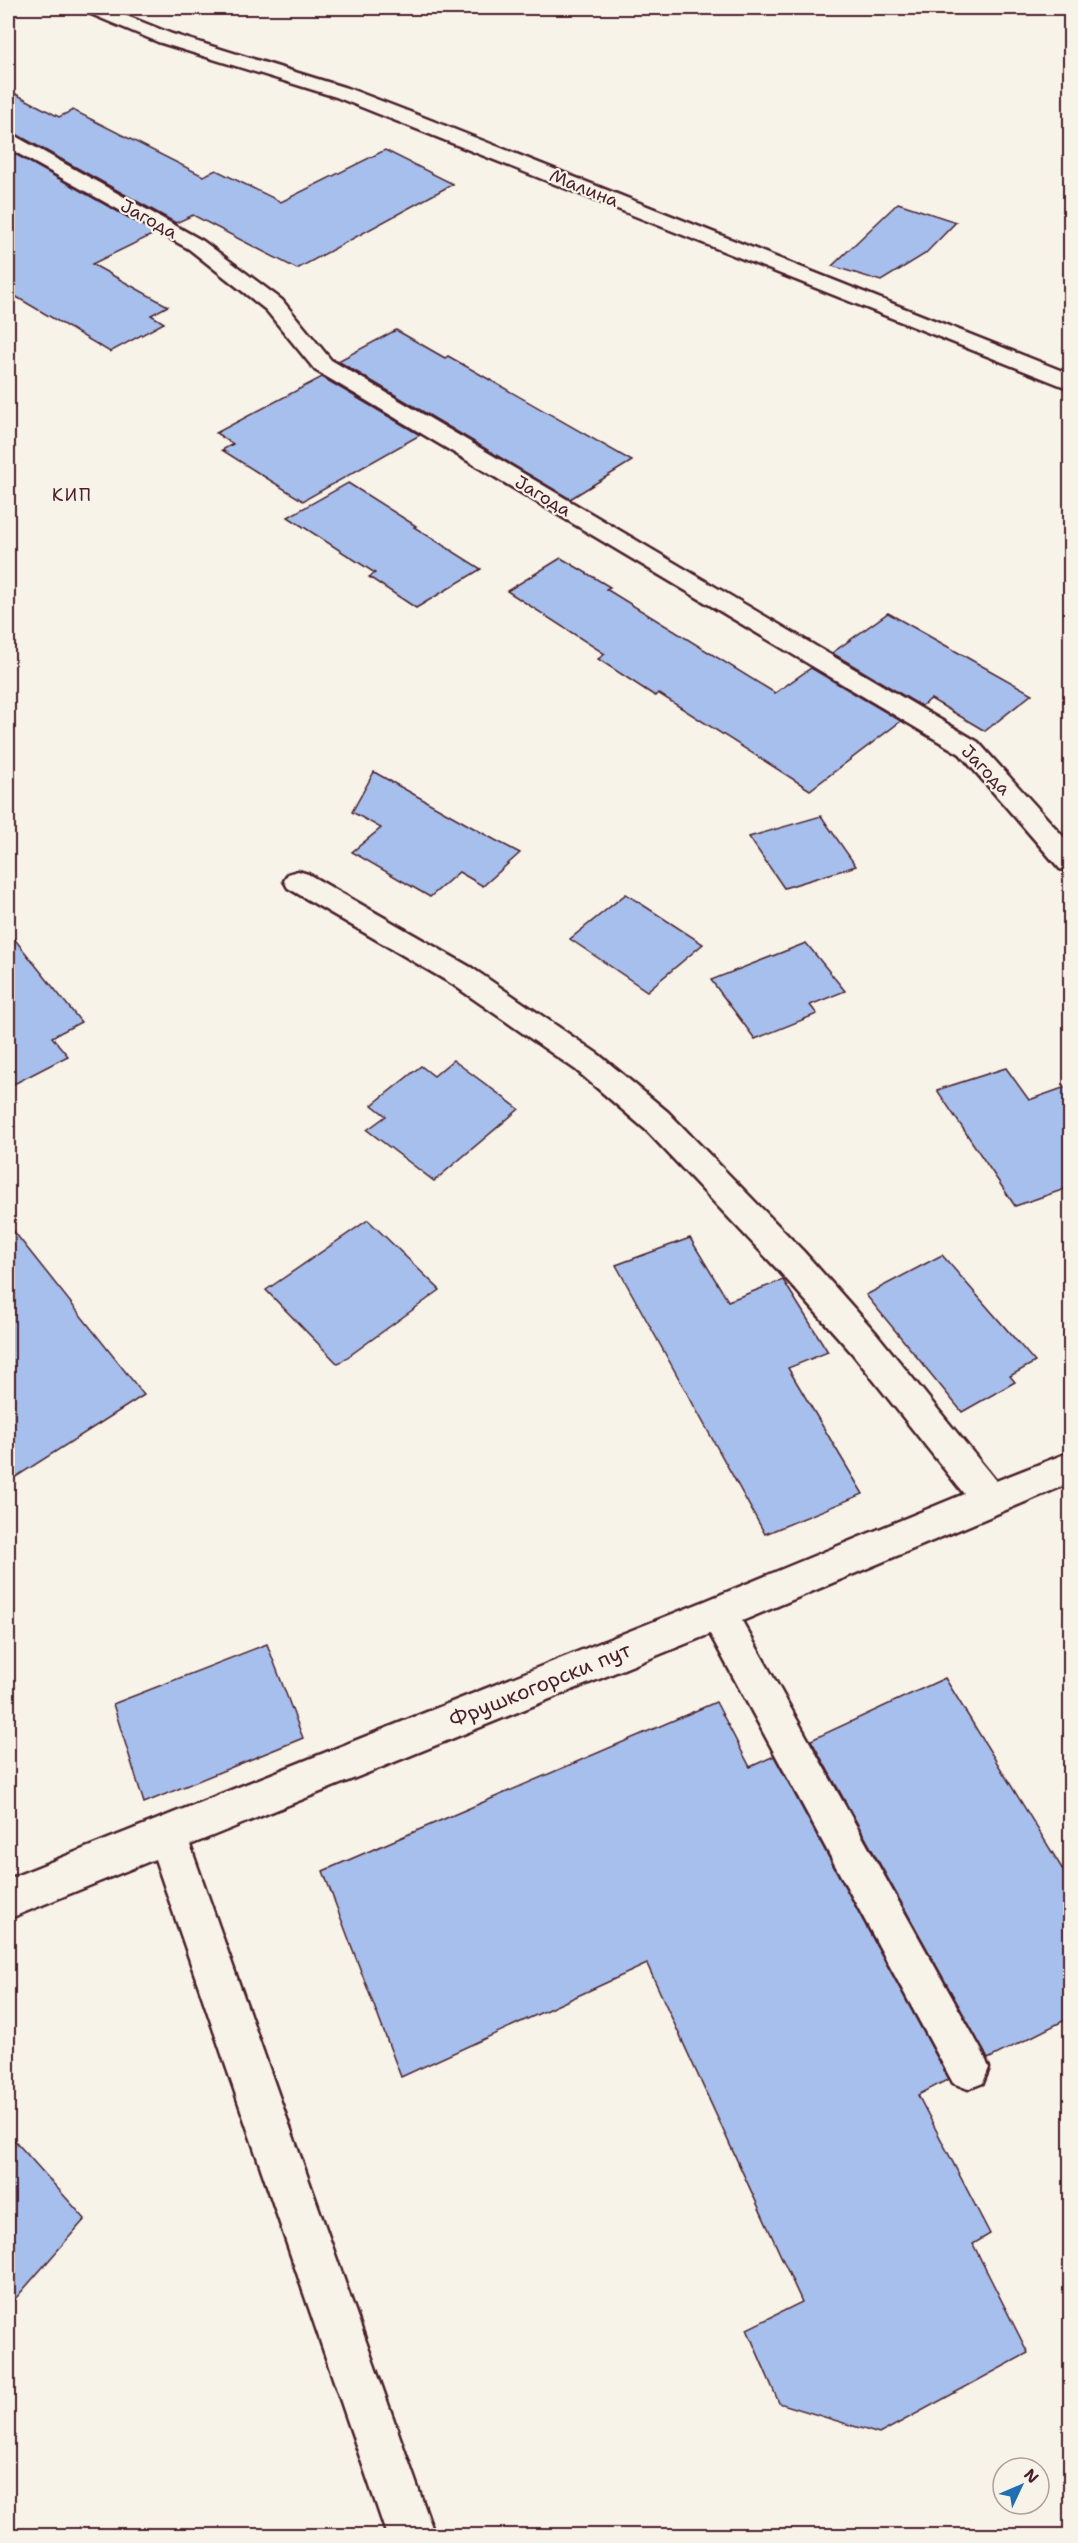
<svg xmlns="http://www.w3.org/2000/svg" width="1078" height="2543" viewBox="0 0 1078 2543" font-family="'Shantell Sans',sans-serif">
<style>
.building{fill:#a6bfec;stroke:#4a1f2b;stroke-width:1.5}
.lines{fill:none;stroke-linecap:round;stroke-linejoin:round}
.minor-casing{stroke:#4a1f2b;stroke-width:5}
.minor{fill:#f7f3e8;fill-rule:evenodd}
.labels{text-anchor:middle;stroke-width:4.5;stroke-linejoin:round;paint-order:stroke}
.far-street-label{font-size:18px;fill:#4a1f2b;stroke:#f7f3e8}
.far-neighbourhood-label{font-size:18px;letter-spacing:1.5px;fill:#4a1f2b;stroke:#f7f3e8}
.street-label{font-size:21px;fill:#4a1f2b;stroke:#f7f3e8}
</style>
<rect width="100%" height="100%" fill="#f7f3e8"/>
<filter id="ink" filterUnits="userSpaceOnUse"><feTurbulence type="fractalNoise" baseFrequency=".0167" numOctaves="2"/><feDisplacementMap in="SourceGraphic" scale="12" xChannelSelector="R" yChannelSelector="G"/><feConvolveMatrix kernelMatrix="1 2 1 2 8 2 1 2 1" color-interpolation-filters="sRGB"/></filter>
<g filter="url(#ink)">
<g class="building">
<path d="M 8,90 L 59,117 L 73,110 L 203,176 L 216,170 L 281,202 L 385,150 L 453,184 L 297,269 L 193,215 L 176,223 L 16,134 L 8,132 Z"/>
<path d="M 8,150 L 156,233 L 92,264 L 168,306 L 151,315 L 164,323 L 110,352 L 8,292 Z"/>
<path d="M 898,203 L 956,222 L 925,254 L 881,281 L 832,266 Z"/>
<path d="M 396,330 L 445,358 L 448,356 L 632,461 L 570,499 L 338,361 Z"/>
<path d="M 322,377 L 420,435 L 303,501 L 222,450 L 233,444 L 216,433 Z"/>
<path d="M 348,483 L 416,526 L 414,527 L 481,569 L 416,608 L 369,577 L 375,573 L 288,517 Z"/>
<path d="M 561,558 L 610,587 L 606,589 L 775,693 L 811,668 L 901,721 L 810,790 L 658,693 L 655,696 L 598,659 L 605,654 L 507,591 Z"/>
<path d="M 888,613 L 966,657 L 1032,694 L 985,731 L 931,699 L 921,706 L 832,653 Z"/>
<path d="M 374,772 L 495,840 L 520,853 L 483,886 L 459,872 L 430,897 L 352,852 L 381,828 L 352,812 Z"/>
<path d="M 821,816 L 856,866 L 784,888 L 749,837 Z"/>
<path d="M 626,894 L 703,944 L 647,991 L 570,939 Z"/>
<path d="M 8,931 L 81,1022 L 52,1037 L 68,1056 L 8,1087 Z"/>
<path d="M 806,943 L 845,991 L 810,1005 L 817,1014 L 755,1039 L 711,980 Z"/>
<path d="M 453,1060 L 519,1109 L 434,1181 L 367,1130 L 386,1116 L 372,1105 L 421,1066 L 434,1076 Z"/>
<path d="M 1006,1068 L 1029,1100 L 1071,1085 L 1071,1187 L 1015,1206 L 937,1090 Z"/>
<path d="M 368,1220 L 440,1290 L 338,1364 L 266,1290 Z"/>
<path d="M 8,1224 L 144,1395 L 8,1482 Z"/>
<path d="M 690,1238 L 728,1301 L 783,1280 L 828,1352 L 788,1368 L 863,1494 L 765,1534 L 616,1265 Z"/>
<path d="M 942,1255 L 1035,1362 L 1010,1376 L 1015,1382 L 962,1412 L 866,1295 Z"/>
<path d="M 267,1644 L 303,1738 L 144,1803 L 113,1704 Z"/>
<path d="M 945,1678 L 1071,1883 L 1071,2017 L 988,2059 L 811,1740 Z"/>
<path d="M 716,1702 L 750,1767 L 774,1756 L 949,2079 L 918,2095 L 990,2234 L 973,2244 L 1028,2353 L 879,2434 L 779,2403 L 747,2329 L 802,2302 L 647,1964 L 401,2077 L 323,1871 Z"/>
<path d="M 8,2133 L 85,2219 L 8,2307 Z"/>
</g>
<g class="lines">
<g class="minor-casing">
<g id="minor">
<path d="M 83,8 L 107,8 L 172,34 L 350,89 L 428,119 L 1070,374 L 1070,389 L 336,97 L 158,42 L 86,12 Z"/>
<path d="M 8,134 L 15,136 L 203,241 L 282,300 L 331,360 L 978,742 L 1070,844 L 1070,872 L 1060,869 L 960,754 L 315,370 L 266,310 L 189,249 L 8,148 Z"/>
<path d="M 298,871 L 308,874 L 472,968 L 598,1054 L 668,1112 L 804,1252 L 876,1333 L 996,1481 L 1070,1452 L 1070,1483 L 742,1621 L 983,2053 L 989,2068 L 983,2083 L 968,2089 L 953,2083 L 710,1634 L 190,1845 L 435,2536 L 387,2536 L 155,1859 L 8,1919 L 8,1879 L 705,1601 L 964,1494 L 852,1353 L 780,1272 L 646,1130 L 576,1070 L 452,984 L 288,888 L 284,881 L 288,874 Z"/>
</g>
</g>
<use href="#minor" class="minor"/>
</g>
</g>
<g class="labels">
<g class="far-street-label">
<text transform="translate(584 188) rotate(22)" y="6">Малина</text>
<text transform="translate(149 219) rotate(29)" y="6">Јагода</text>
<text transform="translate(543 496) rotate(31)" y="6">Јагода</text>
<text transform="translate(986 770) rotate(46)" y="6">Јагода</text>
</g>
<g class="far-neighbourhood-label">
<text x="72" y="501">КИП</text>
</g>
<g class="street-label">
<text transform="translate(540 1685) rotate(-22)" y="7">Фрушкогорски пут</text>
</g>
</g>
<rect width="1078" height="2543" fill="none" stroke="#f7f3e8" stroke-width="30"/>
<rect x="15" y="15" width="1048" height="2513" fill="none" stroke="#4a1f2b" stroke-width="2" filter="url(#ink)"/>
<g transform="translate(1021 2486) rotate(46)"><circle r="28" fill="#f7f3e8" stroke="#b29e9c" stroke-width="1.5"/>
<path d="M0-4.5L10 22L0 15L-10 22Z" fill="#1f6fb2"/>
<text y="-9" font-size="16" font-weight="bold" text-anchor="middle" fill="#4a1f2b">N</text>
</g>
</svg>
